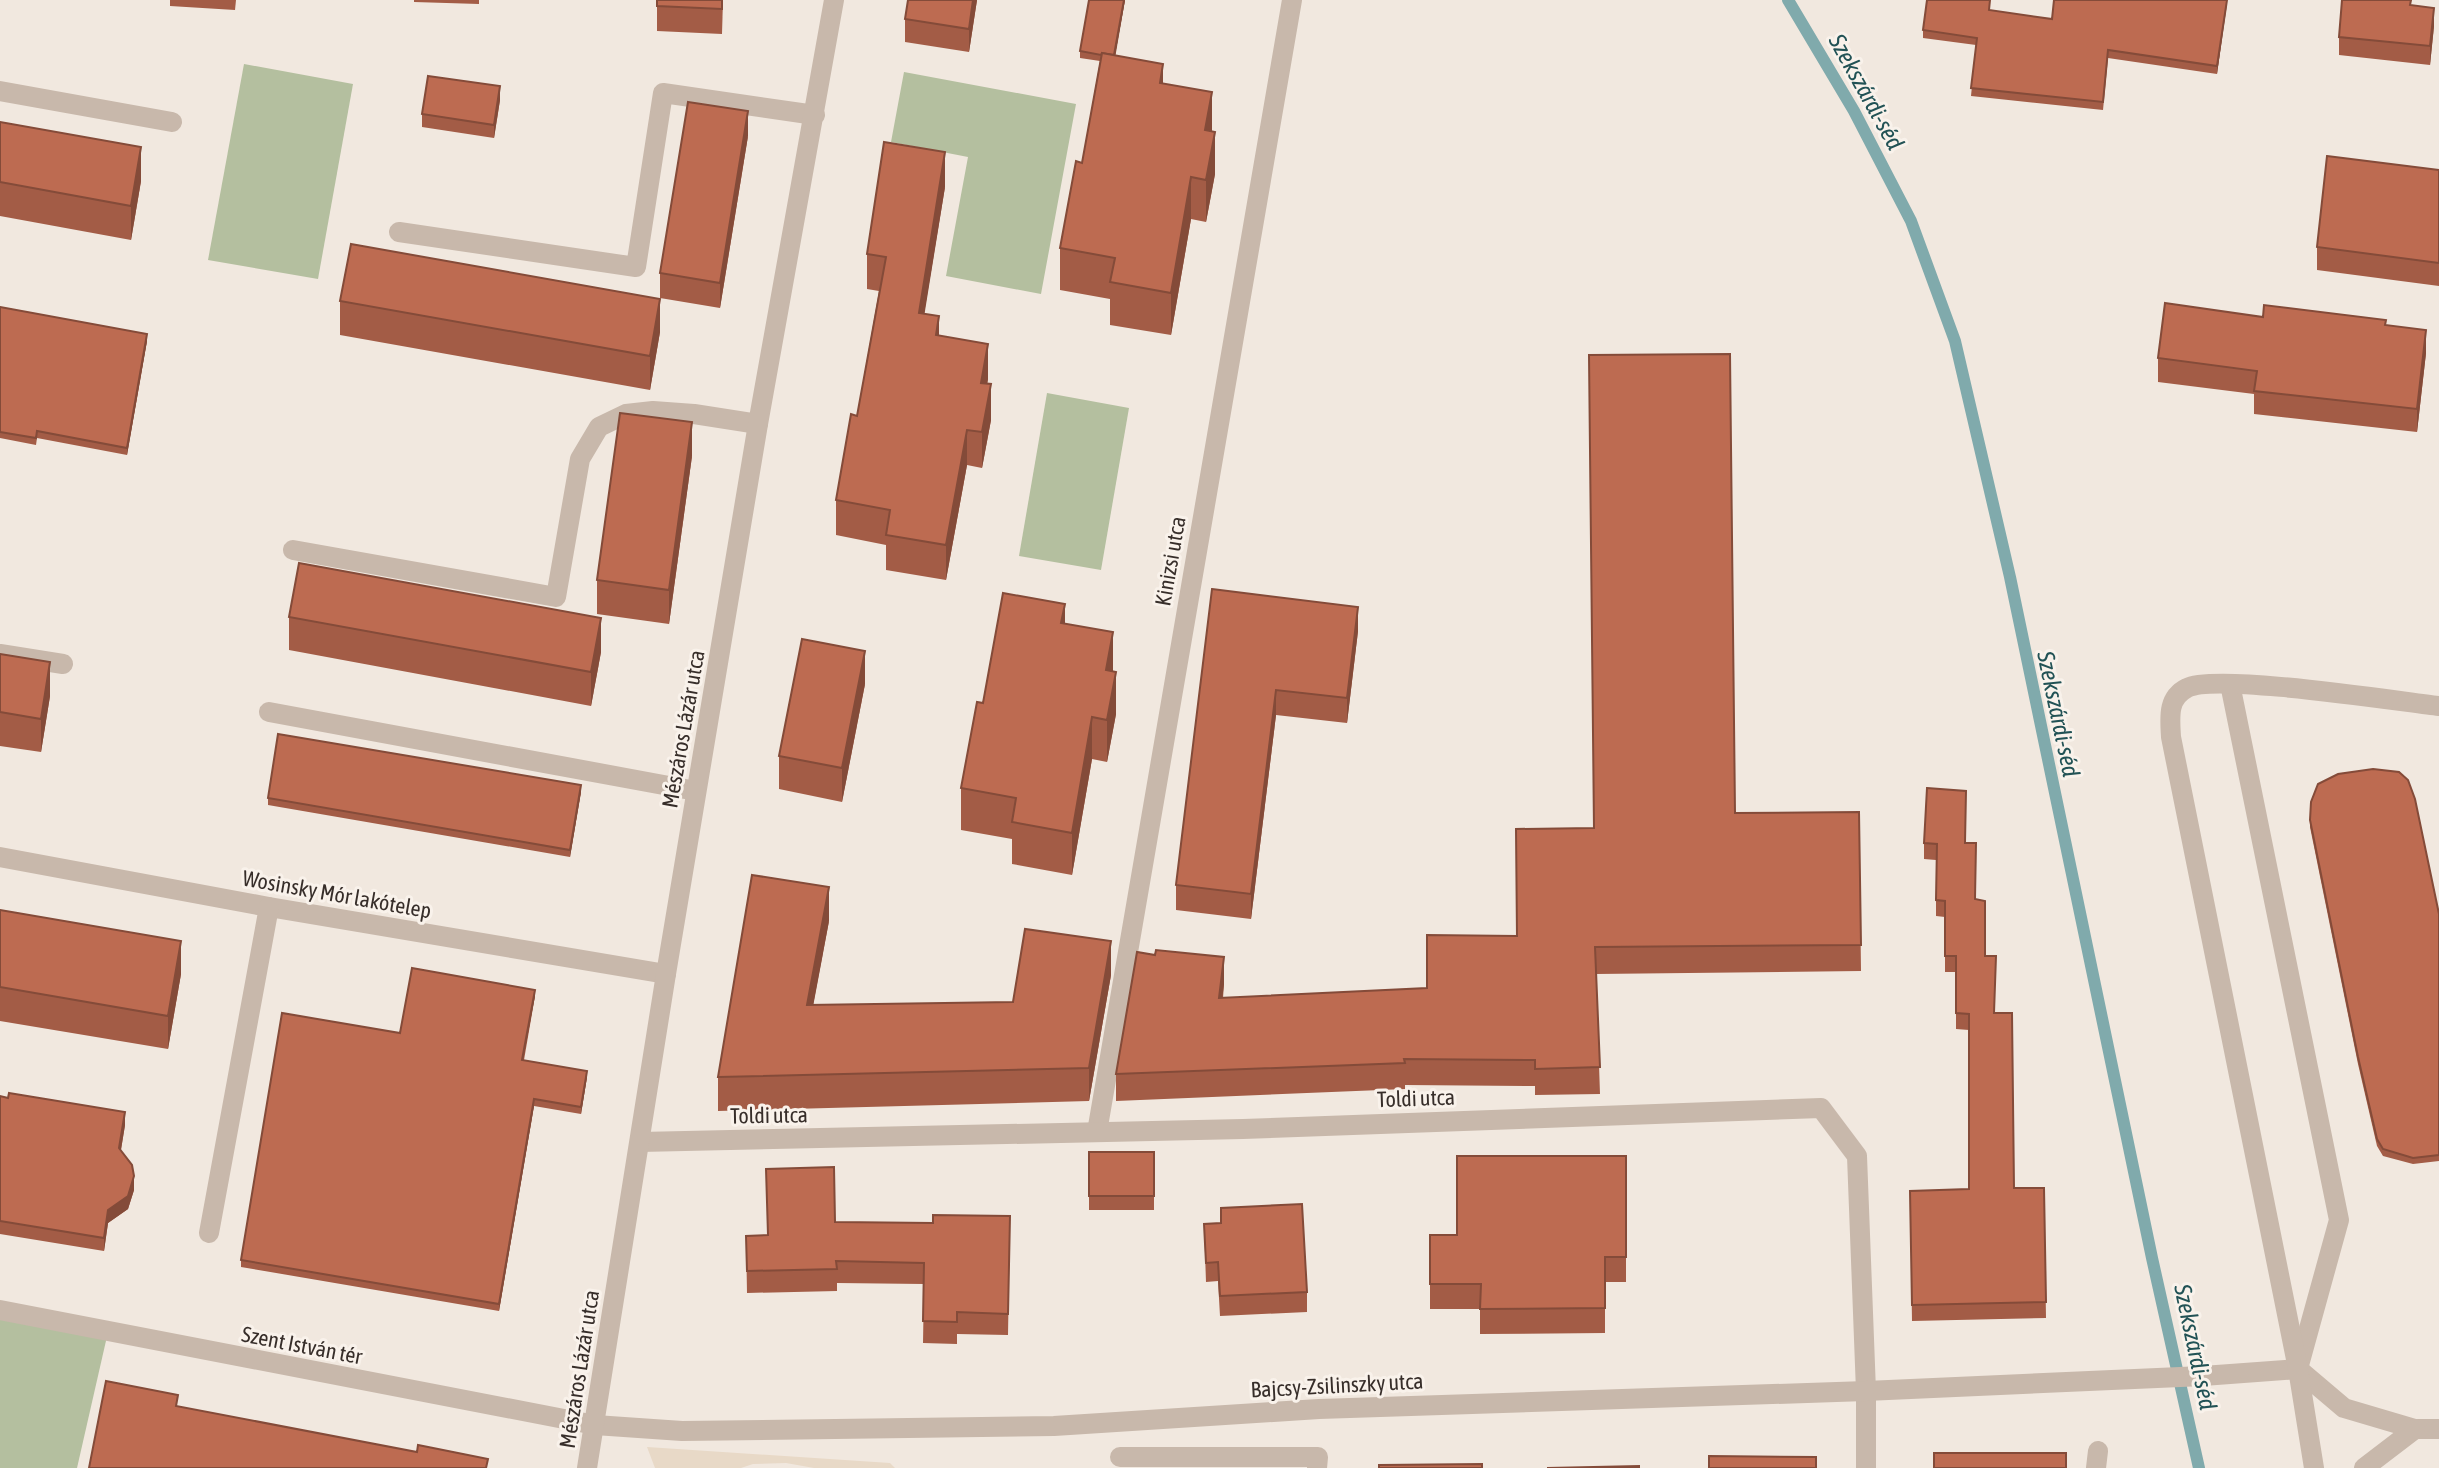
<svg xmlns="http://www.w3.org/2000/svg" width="2439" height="1468" viewBox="0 0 2439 1468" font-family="'Asap Condensed',sans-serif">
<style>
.green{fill:#b4bf9f}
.plaza{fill:#e8d9c7}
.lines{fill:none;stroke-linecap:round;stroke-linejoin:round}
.stream{stroke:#80aaac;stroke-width:12}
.minor{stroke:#c8b8ab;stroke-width:20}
.wall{fill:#a35c46}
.shaded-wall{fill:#844b39}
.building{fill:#bd6b51;stroke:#844b39;stroke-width:2}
.labels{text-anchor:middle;stroke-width:6;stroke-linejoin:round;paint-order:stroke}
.street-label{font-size:22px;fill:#372e2a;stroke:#f9f2eb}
.water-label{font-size:24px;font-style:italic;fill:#225255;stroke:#f9f2eb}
</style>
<rect width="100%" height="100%" fill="#f1e8df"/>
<g class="green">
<path d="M 244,64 L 353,84 L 318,279 L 208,260 Z"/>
<path d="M 904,72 L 1076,104 L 1041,294 L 946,276 L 968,157 L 891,142 Z"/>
<path d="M 1047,393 L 1129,408 L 1101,570 L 1019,556 Z"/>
<path d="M 0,1310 L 108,1332 L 77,1468 L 0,1468 Z"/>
</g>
<path class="plaza" d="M 647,1447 L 890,1463 L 895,1468 L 814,1468 L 786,1463 L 753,1464 L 741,1468 L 655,1468 Z"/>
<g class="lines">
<path class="stream" d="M 1788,0 L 1854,111 L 1911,221 L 1955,341 L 2010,577 L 2152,1258 L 2199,1468"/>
<g class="minor">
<path d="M 0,91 L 172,122"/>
<path d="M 399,232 L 636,267 L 663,93 L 815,115"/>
<path d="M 293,550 L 556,597 L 580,459 L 599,427 L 626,414 L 653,411 L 694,414 L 758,424"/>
<path d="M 0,654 L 63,664"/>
<path d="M 2230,684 L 2339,1220 L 2299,1365"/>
<path d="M 269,712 L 696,791"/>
<path d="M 0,857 L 269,907 L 666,974"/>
<path d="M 1097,1132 L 1292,0"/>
<path d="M 640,1142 L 1243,1129 L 1821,1108 L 1857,1156 L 1866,1391 L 1866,1468"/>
<path d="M 209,1233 L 269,907"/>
<path d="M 0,1310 L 595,1425 L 682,1431 L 1054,1426 L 1319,1409 L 1866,1391 L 2203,1376 L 2298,1369 L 2344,1408 L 2415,1429 L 2439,1429"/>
<path d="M 1120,1457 L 1318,1457 L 1317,1468"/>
<path d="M 587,1468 L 666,974 L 758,424 L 834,0"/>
<path d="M 2096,1468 L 2098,1451"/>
<path d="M 2314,1468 L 2298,1369 L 2171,737 C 2170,718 2167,698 2187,688 C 2215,673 2396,701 2439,706"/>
<path d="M 2364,1468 L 2415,1429"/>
</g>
</g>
<g class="wall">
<path d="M 170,0 L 236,0 L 235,10 L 170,6 Z"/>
<path d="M 414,0 L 479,0 L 479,4 L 414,2 Z"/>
<path d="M 657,0 L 723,0 L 722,34 L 657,31 Z"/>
<path d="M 977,0 L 969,52 L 905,42 L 905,19 Z"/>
<path d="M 1089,0 L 1125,0 L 1115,55 L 1163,84 L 1212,132 L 1215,174 L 1206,222 L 1191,219 L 1171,335 L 1110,325 L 1110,299 L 1060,290 L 1060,248 L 1082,163 L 1100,61 L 1080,58 L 1080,51 Z"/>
<path d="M 2227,0 L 2217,74 L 2108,58 L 2103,110 L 1971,96 L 1976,45 L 1923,38 L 1923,30 L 1990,11 L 2052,19 Z"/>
<path d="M 2412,5 L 2434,26 L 2430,65 L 2339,55 L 2339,37 Z"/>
<path d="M 500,100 L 494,138 L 422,127 L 422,114 Z"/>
<path d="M 0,122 L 141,181 L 131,240 L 0,216 Z"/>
<path d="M 748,136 L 720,308 L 660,298 L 660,273 Z"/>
<path d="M 2439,170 L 2439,286 L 2317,270 L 2317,247 Z"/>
<path d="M 945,187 L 924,314 L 939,336 L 988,379 L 987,384 L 991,420 L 982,468 L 967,465 L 946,580 L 886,570 L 886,545 L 836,535 L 836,500 L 857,416 L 879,291 L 867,289 L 867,254 Z"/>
<path d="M 340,301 L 660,332 L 650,390 L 340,335 Z"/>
<path d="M 0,307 L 147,341 L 127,455 L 37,438 L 36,445 L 0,438 Z"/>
<path d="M 2263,317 L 2386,325 L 2426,353 L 2417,432 L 2254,414 L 2254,394 L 2158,382 L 2158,358 Z"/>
<path d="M 692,456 L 669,624 L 597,614 L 597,580 Z"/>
<path d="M 1212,589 L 1358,631 L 1347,723 L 1276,715 L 1251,919 L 1176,910 L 1176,885 Z"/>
<path d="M 289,617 L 601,652 L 591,706 L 289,650 Z"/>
<path d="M 1065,624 L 1113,671 L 1116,714 L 1107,762 L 1092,759 L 1072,875 L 1012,864 L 1012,839 L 961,830 L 961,788 L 983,703 Z"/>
<path d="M 0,654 L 50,696 L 41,752 L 0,746 Z"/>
<path d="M 865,684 L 842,802 L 779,789 L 779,756 Z"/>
<path d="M 581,792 L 570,857 L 268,805 L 268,798 Z"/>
<path d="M 1859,812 L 1861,971 L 1596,974 L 1600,1094 L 1535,1095 L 1535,1086 L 1405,1085 L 1405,1089 L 1116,1101 L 1116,1074 L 1155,955 L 1224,984 L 1223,998 L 1427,988 L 1517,936 L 1593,828 L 1735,813 Z"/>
<path d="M 2310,820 L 2439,914 L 2439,1161 L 2413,1164 L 2383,1156 L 2377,1146 L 2358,1064 L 2310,827 Z"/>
<path d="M 1924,843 L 1965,843 L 1995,1013 L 2014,1188 L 2044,1188 L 2046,1318 L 1912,1321 L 1910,1191 L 1969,1189 L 1969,1030 L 1956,1029 L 1956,972 L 1945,972 L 1945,917 L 1936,916 L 1936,860 L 1924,859 Z"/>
<path d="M 0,910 L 181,974 L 168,1049 L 0,1021 Z"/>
<path d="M 829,921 L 813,1005 L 1013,1002 L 1111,975 L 1089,1101 L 718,1111 L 718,1077 Z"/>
<path d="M 535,996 L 524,1060 L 587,1077 L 581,1114 L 534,1106 L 499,1311 L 241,1267 L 241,1260 L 400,1033 Z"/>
<path d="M 0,1096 L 125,1125 L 121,1150 L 134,1190 L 128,1209 L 108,1223 L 104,1251 L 0,1234 Z"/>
<rect x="1089" y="1152" width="65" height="58"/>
<path d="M 1626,1156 L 1626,1282 L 1605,1282 L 1605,1333 L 1480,1334 L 1480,1309 L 1430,1309 L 1430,1235 L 1457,1235 Z"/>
<path d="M 1221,1208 L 1307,1292 L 1307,1312 L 1220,1316 L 1218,1281 L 1206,1282 L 1204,1224 L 1221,1223 Z"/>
<path d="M 1010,1216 L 1008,1335 L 957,1334 L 957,1344 L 923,1343 L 924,1284 L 837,1283 L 837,1291 L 747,1293 L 746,1236 L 767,1235 L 835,1222 L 933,1223 Z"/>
</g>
<g class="shaded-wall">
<path d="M 973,0 L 977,0 L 969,52 L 969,29 Z"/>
<path d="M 1124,0 L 1125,0 L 1114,64 L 1114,57 Z"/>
<path d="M 2227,0 L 2227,4 L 2217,74 L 2217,66 Z"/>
<path d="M 2434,8 L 2434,26 L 2430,65 L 2430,46 Z"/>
<path d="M 1163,64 L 1163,106 L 1160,83 Z"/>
<path d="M 500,86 L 500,100 L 494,138 L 494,125 Z"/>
<path d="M 1212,92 L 1212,134 L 1205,130 Z"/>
<path d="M 748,111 L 748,136 L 720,308 L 720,283 Z"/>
<path d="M 1215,132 L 1215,174 L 1206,222 L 1206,180 Z"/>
<path d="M 141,147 L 141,181 L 131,240 L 131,206 Z"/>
<path d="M 945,152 L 945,187 L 919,348 L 919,313 Z"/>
<path d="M 1191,177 L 1191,219 L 1171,335 L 1171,293 Z"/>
<path d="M 660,299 L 660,332 L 650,390 L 650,356 Z"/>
<path d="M 939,316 L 939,351 L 936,335 Z"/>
<path d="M 2426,330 L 2426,353 L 2417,432 L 2417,409 Z"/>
<path d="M 147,334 L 147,341 L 127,455 L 127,448 Z"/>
<path d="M 988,344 L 988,379 L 981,418 L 981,383 Z"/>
<path d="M 991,384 L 991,420 L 982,468 L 982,432 Z"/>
<path d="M 692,422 L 692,456 L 669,624 L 669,590 Z"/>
<path d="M 967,430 L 967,465 L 946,580 L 946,545 Z"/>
<path d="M 1065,604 L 1065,646 L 1061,623 Z"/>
<path d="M 1358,607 L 1358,631 L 1347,723 L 1347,698 Z"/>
<path d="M 601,618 L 601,652 L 591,706 L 591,672 Z"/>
<path d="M 1113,632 L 1113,674 L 1106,670 Z"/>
<path d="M 865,651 L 865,684 L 842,802 L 842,768 Z"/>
<path d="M 50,662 L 50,696 L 41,752 L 41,719 Z"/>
<path d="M 1116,672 L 1116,714 L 1107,762 L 1107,720 Z"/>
<path d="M 1276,690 L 1276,715 L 1251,919 L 1251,894 Z"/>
<path d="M 1092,717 L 1092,759 L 1072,875 L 1072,833 Z"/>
<path d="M 581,785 L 581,792 L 570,857 L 570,850 Z"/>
<path d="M 829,887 L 829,921 L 807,1039 L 807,1005 Z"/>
<path d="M 181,941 L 181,974 L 168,1049 L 168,1016 Z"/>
<path d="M 1111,941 L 1111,975 L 1089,1101 L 1089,1068 Z"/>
<path d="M 1224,957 L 1224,984 L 1219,1024 L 1219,998 Z"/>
<path d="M 535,990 L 535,996 L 522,1066 L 522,1060 Z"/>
<path d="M 587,1071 L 587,1077 L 581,1114 L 581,1107 Z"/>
<path d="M 534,1099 L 534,1106 L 499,1311 L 499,1304 Z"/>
<path d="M 125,1112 L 125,1125 L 119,1161 L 119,1148 Z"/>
<path d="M 134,1176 L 134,1190 L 128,1209 L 108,1223 L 104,1251 L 104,1238 L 108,1210 Z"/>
</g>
<g class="building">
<path d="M 657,0 L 722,0 L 722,9 L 657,6 Z"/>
<path d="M 908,0 L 973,0 L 969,29 L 905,19 Z"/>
<path d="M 1089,0 L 1124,0 L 1114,55 L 1102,53 L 1101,55 L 1080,51 Z"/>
<path d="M 1927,0 L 1990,0 L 1989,10 L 2052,19 L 2054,0 L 2227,0 L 2217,66 L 2108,50 L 2103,102 L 1971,88 L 1977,38 L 1923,30 Z"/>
<path d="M 2342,0 L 2411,0 L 2410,5 L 2434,8 L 2430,46 L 2339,37 Z"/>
<path d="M 1102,53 L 1163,64 L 1160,83 L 1212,92 L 1205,130 L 1215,132 L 1206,180 L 1191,177 L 1171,293 L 1110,282 L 1115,258 L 1060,248 L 1076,161 L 1082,163 Z"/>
<path d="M 428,76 L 500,86 L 494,125 L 422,114 Z"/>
<path d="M 688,102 L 748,111 L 720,283 L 660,273 Z"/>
<path d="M 0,122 L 141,147 L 131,206 L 0,182 Z"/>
<path d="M 884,142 L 945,152 L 919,313 L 939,316 L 936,335 L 988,344 L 981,383 L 991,384 L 982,432 L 967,430 L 946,545 L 886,535 L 890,510 L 836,500 L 851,414 L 857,416 L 886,257 L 867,254 Z"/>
<path d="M 2327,156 L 2439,170 L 2439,263 L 2317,247 Z"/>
<path d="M 351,244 L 660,299 L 650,356 L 340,301 Z"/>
<path d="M 2165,303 L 2263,317 L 2264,305 L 2386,320 L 2385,325 L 2426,330 L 2417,409 L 2254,391 L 2257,371 L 2158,358 Z"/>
<path d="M 0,307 L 147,334 L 127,448 L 37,431 L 36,438 L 0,432 Z"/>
<path d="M 1730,354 L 1735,813 L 1859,812 L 1861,945 L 1595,947 L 1600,1067 L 1535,1069 L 1535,1060 L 1404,1059 L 1405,1063 L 1116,1074 L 1137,952 L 1155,955 L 1156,950 L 1224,957 L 1219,998 L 1427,988 L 1427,935 L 1517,936 L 1516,829 L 1594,828 L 1589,355 Z"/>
<path d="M 620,413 L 692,422 L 669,590 L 597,580 Z"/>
<path d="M 299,563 L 601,618 L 591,672 L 289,617 Z"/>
<path d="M 1212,589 L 1358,607 L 1347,698 L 1276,690 L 1251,894 L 1176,885 Z"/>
<path d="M 1003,593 L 1065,604 L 1061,623 L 1113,632 L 1106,670 L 1116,672 L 1107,720 L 1092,717 L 1072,833 L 1012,822 L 1016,798 L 961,788 L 977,702 L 983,703 Z"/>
<path d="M 802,639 L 865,651 L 842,768 L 779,756 Z"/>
<path d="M 0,654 L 50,662 L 41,719 L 0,712 Z"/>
<path d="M 278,734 L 581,785 L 570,850 L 268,798 Z"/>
<path d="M 2373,769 L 2399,772 L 2408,780 L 2415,799 L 2439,914 L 2439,1155 L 2413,1158 L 2383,1149 L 2377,1139 L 2358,1057 L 2310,820 L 2311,802 L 2318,784 L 2338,774 Z"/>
<path d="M 1927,788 L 1966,791 L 1965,843 L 1976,843 L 1975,899 L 1985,901 L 1985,956 L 1996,956 L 1994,1013 L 2012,1013 L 2014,1188 L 2044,1188 L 2046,1302 L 1912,1305 L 1910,1191 L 1969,1189 L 1969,1014 L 1956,1013 L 1956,956 L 1945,956 L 1945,901 L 1936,900 L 1937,844 L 1924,843 Z"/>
<path d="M 752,875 L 829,887 L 807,1005 L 1013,1002 L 1025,929 L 1111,941 L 1089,1068 L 718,1077 Z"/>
<path d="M 0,910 L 181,941 L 168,1016 L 0,987 Z"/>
<path d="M 412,968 L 535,990 L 522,1060 L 587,1071 L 581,1107 L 534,1099 L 499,1304 L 241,1260 L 282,1013 L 400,1033 Z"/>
<path d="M 9,1093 L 125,1112 L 119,1148 L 132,1165 L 134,1176 L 128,1196 L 108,1210 L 104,1238 L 0,1221 L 0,1096 L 8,1098 Z"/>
<rect x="1089" y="1152" width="65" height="44"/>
<path d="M 1457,1156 L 1626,1156 L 1626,1257 L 1605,1257 L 1605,1308 L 1480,1309 L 1481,1284 L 1430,1284 L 1430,1235 L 1457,1235 Z"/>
<path d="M 834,1167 L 835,1222 L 933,1223 L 933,1215 L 1010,1216 L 1008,1314 L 957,1312 L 957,1322 L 923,1321 L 924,1263 L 836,1261 L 837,1269 L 747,1271 L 746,1236 L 768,1235 L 766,1169 Z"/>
<path d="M 1302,1204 L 1307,1292 L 1220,1296 L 1218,1262 L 1206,1263 L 1204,1224 L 1221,1223 L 1221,1208 Z"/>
<path d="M 106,1381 L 178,1395 L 176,1406 L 417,1452 L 418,1445 L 488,1459 L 486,1468 L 89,1468 Z"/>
<rect x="1934" y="1453" width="132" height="15"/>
<path d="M 1709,1456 L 1816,1457 L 1816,1468 L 1709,1468 Z"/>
<path d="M 1482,1464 L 1482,1468 L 1379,1468 L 1379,1465 Z"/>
<path d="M 1639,1466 L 1639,1468 L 1547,1468 Z"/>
</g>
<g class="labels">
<g class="street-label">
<text transform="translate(1170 561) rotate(-80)" y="8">Kinizsi utca</text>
<text transform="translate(683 729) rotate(-80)" y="8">Mészáros Lázár utca</text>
<text transform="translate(337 894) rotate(10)" y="8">Wosinsky Mór lakótelep</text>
<text transform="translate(1416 1098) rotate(-2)" y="8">Toldi utca</text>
<text transform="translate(769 1115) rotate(-1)" y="8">Toldi utca</text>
<text transform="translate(302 1345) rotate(11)" y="8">Szent István tér</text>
<text transform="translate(579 1369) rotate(-81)" y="8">Mészáros Lázár utca</text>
<text transform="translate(1337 1385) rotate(-3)" y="8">Bajcsy-Zsilinszky utca</text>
</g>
<g class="water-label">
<text transform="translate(1866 92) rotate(61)" y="8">Szekszárdi-séd</text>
<text transform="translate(2058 714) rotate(78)" y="8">Szekszárdi-séd</text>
<text transform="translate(2195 1347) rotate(78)" y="8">Szekszárdi-séd</text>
</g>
</g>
</svg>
